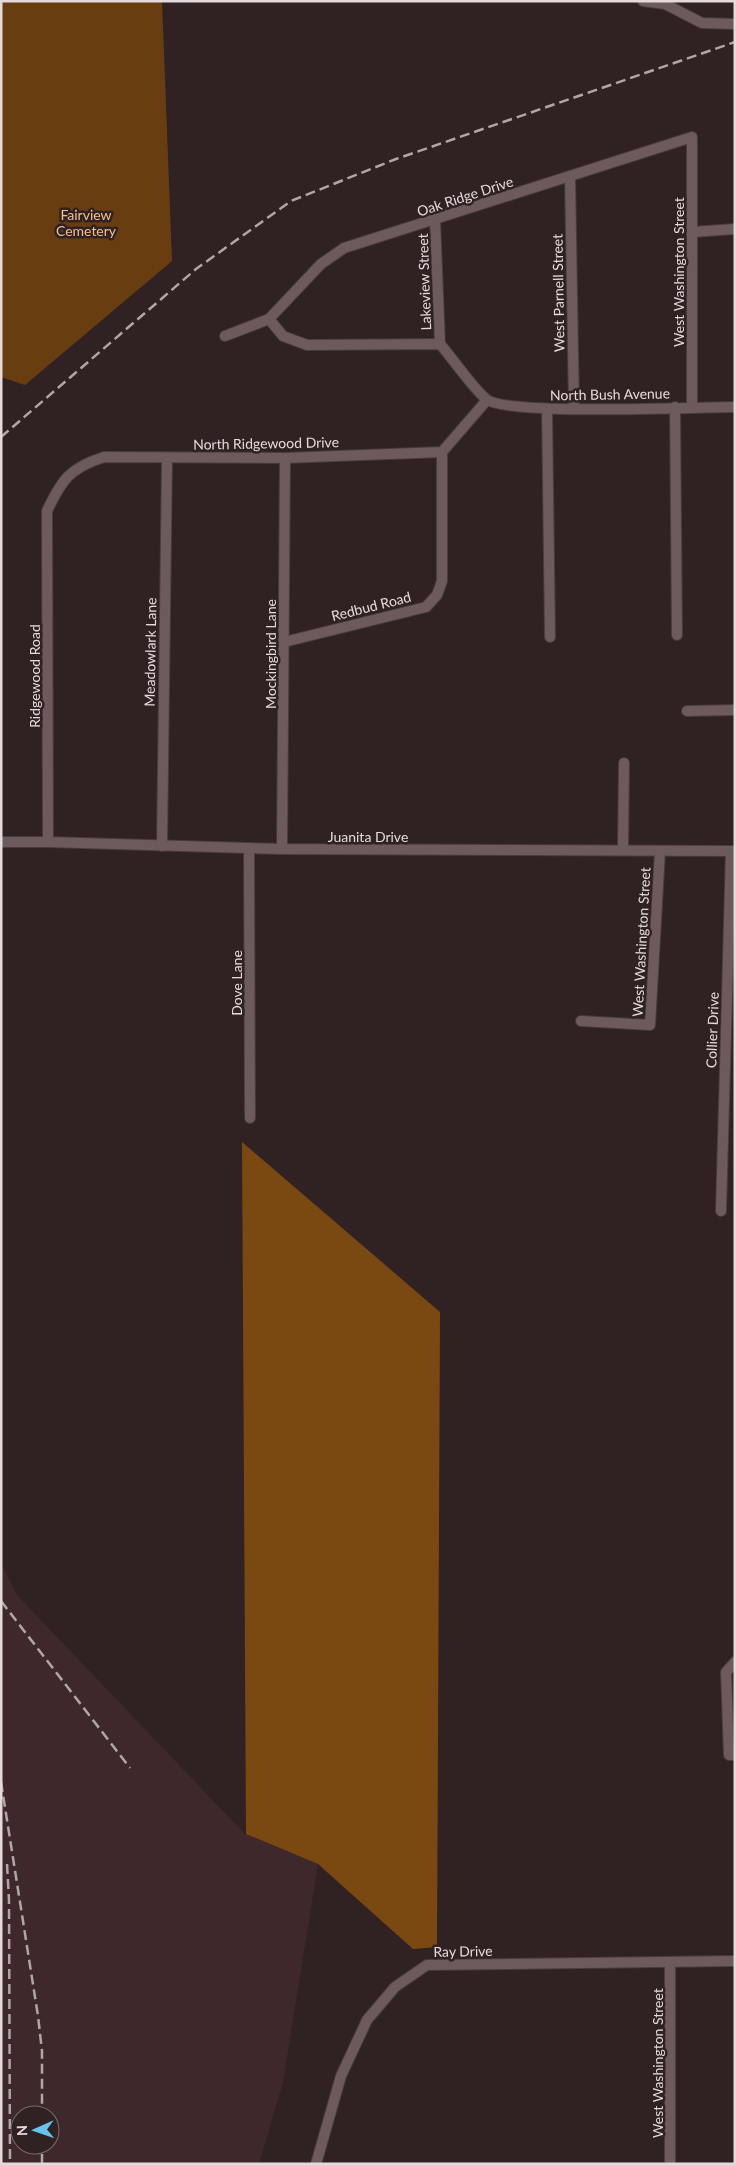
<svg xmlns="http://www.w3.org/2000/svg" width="736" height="2165" font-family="Lato,sans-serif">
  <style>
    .built { fill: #3e282c; fill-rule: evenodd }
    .green { fill: #683e10 }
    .forest { fill: #7a4911 }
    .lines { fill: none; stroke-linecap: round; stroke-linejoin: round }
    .minor-casing { stroke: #493c3e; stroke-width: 12 }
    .minor { stroke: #6d5a5d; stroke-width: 10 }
    .rail { stroke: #b1a6a7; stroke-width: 2.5; stroke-dasharray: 10 5; stroke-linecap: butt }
    .labels { text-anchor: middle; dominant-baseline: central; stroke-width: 5; stroke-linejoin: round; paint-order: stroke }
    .street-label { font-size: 14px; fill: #e4dadb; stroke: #302123 }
    .park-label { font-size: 14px; fill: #f5bf8f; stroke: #302123 }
  </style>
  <rect width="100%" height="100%" fill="#302123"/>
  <path class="built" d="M1,1563L17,1595L245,1834L318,1864L283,2082L259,2164H1ZM20,2115H50V2145H20Z"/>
  <path class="green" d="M162,1L172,261L25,385L1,377V2Z"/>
  <path class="forest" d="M242,1142L440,1312L437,1947L413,1949L318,1864L246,1834Z"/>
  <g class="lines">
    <g class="minor-casing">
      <g id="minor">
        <path d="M643,1L665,4L702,23L735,24"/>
        <path d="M570,176L574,408"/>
        <path d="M435,220L440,344"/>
        <path d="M692,232L735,229"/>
        <path d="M269,319L321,264L344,248L692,137V407"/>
        <path d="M225,336L269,319L283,336L307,345L440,344C453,359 472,387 486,399C506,416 697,407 735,407"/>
        <path d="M675,407L677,635"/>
        <path d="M547,409L550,637"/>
        <path d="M284,642L426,607L437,595L442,581V452"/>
        <path d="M687,711L735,710"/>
        <path d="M1,842H48L282,849L735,851"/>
        <path d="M48,842L47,511C62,479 70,468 104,457L285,458L442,452L487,400"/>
        <path d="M162,846L167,458"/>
        <path d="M249,848L250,1118"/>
        <path d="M282,849L285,458"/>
        <path d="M623,850L624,763"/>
        <path d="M581,1021L650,1025L660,851"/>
        <path d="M721,1211L731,851"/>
        <path d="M735,1662L726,1672L729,1755H735"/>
        <path d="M670,1963V2164"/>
        <path d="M316,2164L341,2076L367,2020L395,1987L427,1965L735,1961"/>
      </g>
    </g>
    <use href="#minor" class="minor"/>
    <g class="rail">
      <path d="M1,437L196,269L291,201L396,159L735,42"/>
      <path d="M1,1601L130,1768"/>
      <path d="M1,1782L38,2016L42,2051V2115"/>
      <path d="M7,1864L9,1900L10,2164"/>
      <path d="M42,2164V2145"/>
    </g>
  </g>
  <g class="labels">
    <g class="street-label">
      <text transform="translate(465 196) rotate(-18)">Oak Ridge Drive</text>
      <text transform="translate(678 272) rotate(-90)">West Washington Street</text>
      <text transform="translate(424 282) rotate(-92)">Lakeview Street</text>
      <text transform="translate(558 293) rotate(-91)">West Parnell Street</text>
      <text transform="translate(610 394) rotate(-1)">North Bush Avenue</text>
      <text transform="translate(266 443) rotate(-1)">North Ridgewood Drive</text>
      <text transform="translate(371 606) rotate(-14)">Redbud Road</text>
      <text transform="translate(150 652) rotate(-89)">Meadowlark Lane</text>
      <text transform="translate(270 654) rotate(-90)">Mockingbird Lane</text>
      <text transform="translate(34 676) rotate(-90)">Ridgewood Road</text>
      <text x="368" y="836">Juanita Drive</text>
      <text transform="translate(641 942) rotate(-87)">West Washington Street</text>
      <text transform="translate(236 983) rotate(-90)">Dove Lane</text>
      <text transform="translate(712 1030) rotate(-88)">Collier Drive</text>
      <text transform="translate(463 1951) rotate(-1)">Ray Drive</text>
      <text transform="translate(657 2063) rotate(-90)">West Washington Street</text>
    </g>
    <g class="park-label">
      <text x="86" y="214">Fairview<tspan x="86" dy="16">Cemetery</tspan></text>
    </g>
  </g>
  <rect width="736" height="2165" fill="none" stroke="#e4dadb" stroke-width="5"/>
  <g transform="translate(35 2130) rotate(268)"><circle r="24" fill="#302123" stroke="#786b6d"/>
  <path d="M0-4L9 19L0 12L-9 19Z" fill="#65c5ee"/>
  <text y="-8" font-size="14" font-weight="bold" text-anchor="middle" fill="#e4dadb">N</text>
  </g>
</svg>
